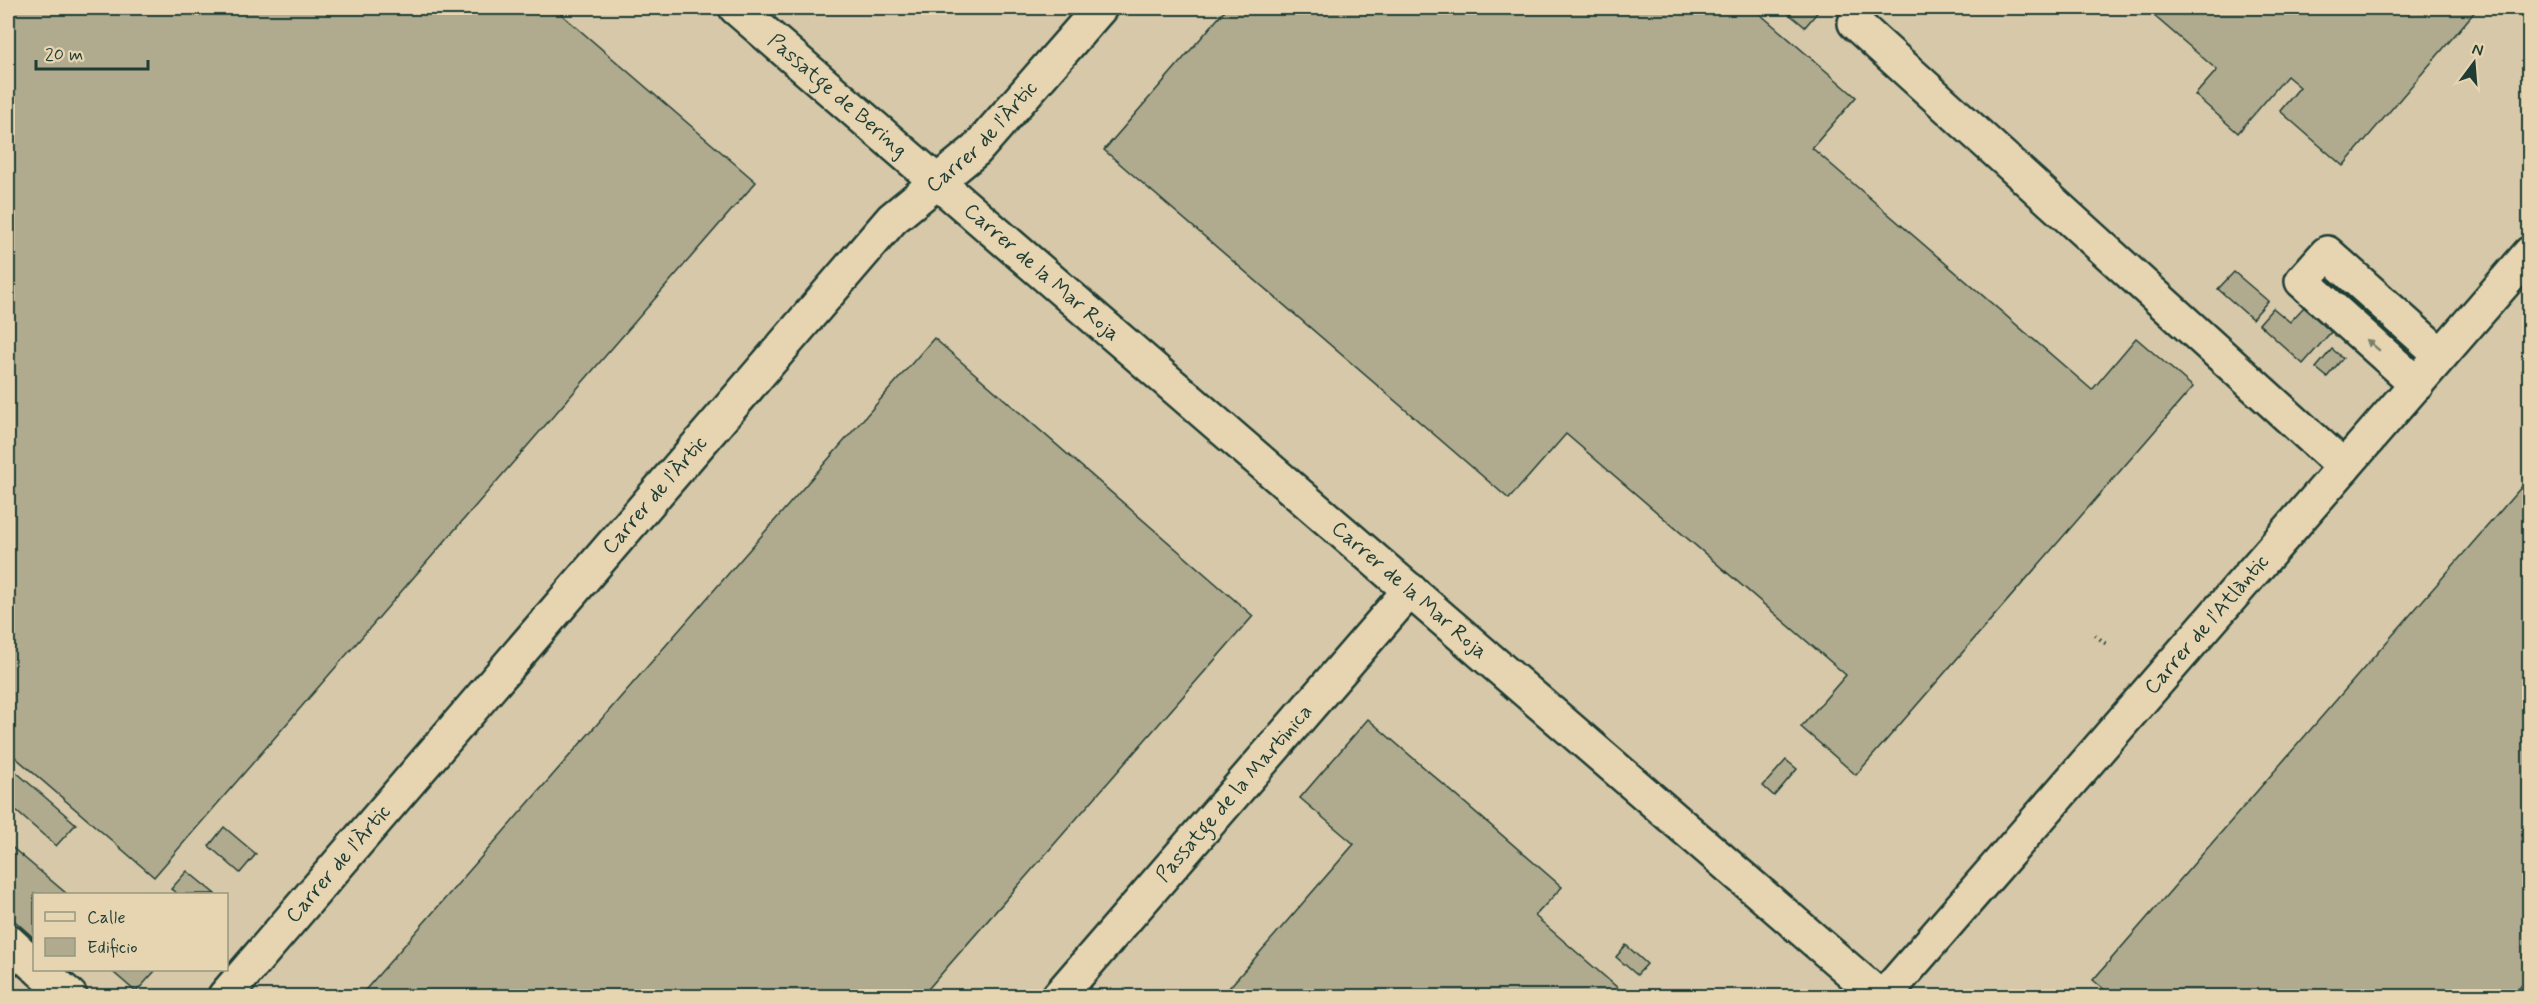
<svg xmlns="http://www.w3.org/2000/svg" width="2537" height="1004" font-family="Mynerve,sans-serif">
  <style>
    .built { fill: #d6c8a8; fill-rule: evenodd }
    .building { fill: #b0ab8f; stroke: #1f3d34; stroke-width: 1.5 }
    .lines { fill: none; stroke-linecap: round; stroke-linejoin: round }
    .minor-casing { stroke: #1f3d34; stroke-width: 38 }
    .path { stroke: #1f3d34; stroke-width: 4; stroke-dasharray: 1.5 4.5; stroke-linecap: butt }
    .minor { stroke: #e7d5b2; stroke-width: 33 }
    .oneway { fill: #79816d }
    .labels { text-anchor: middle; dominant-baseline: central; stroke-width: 4.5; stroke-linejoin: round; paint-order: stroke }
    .street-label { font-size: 21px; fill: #1f3d34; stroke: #e7d5b2 }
  </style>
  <rect width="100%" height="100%" fill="#e7d5b2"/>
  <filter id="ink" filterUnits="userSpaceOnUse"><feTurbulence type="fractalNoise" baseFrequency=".0167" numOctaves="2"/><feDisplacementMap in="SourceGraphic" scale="12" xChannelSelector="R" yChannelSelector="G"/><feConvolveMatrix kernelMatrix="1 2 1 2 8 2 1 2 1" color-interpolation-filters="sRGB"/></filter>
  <g filter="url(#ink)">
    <path class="built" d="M8,8H2529V996H8ZM34,894H226V970H34Z"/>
    <g class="building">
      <path d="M8,8H554L756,182L154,877L8,751Z"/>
      <path d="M1227,8H1753L1856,97L1812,148L2092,390L2136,338L2193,387L1856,775L1801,727L1846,675L1566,434L1509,499L1104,150Z"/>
      <path d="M1782,8H1821L1805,27Z"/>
      <path d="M2145,8H2478L2343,166L2280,111L2300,87L2287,76L2238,133L2195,95L2217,70Z"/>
      <path d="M2234,272L2268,301L2252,319L2218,289Z"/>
      <path d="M2304,307L2331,332L2303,364L2259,324L2273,308L2290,322Z"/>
      <path d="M934,338L1253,616L922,996H360Z"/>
      <path d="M2332,349L2343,358L2327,377L2316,368Z"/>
      <path d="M2530,477V976L2512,996H2112L2093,980Z"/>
      <path d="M1368,719L1562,887L1535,916L1627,996H1222L1354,844L1300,798Z"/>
      <path d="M1786,760L1797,769L1774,796L1763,786Z"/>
      <path d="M8,765L76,824L56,846L8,804Z"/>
      <path d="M224,827L256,854L240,873L209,846Z"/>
      <path d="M8,844L67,894H34V938L8,915Z"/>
      <path d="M187,871L215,894H178L171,889Z"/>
      <path d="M1626,945L1647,964L1637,975L1616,957Z"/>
      <path d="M117,970H153L155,971L136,992L114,973Z"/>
    </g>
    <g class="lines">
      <g class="minor-casing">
        <g id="minor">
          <path id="s1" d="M736,8L1879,996"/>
          <path d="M1855,23L2344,467"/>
          <path d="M2417,384L2302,281L2327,253L2441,355"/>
          <path d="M8,941L34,965"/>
          <path d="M40,970L70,996"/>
          <path id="s2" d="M225,996L892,219L976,150L1100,8"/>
          <path id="s3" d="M1059,996L1410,590"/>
          <path id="s4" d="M1884,996L2530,253"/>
        </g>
      </g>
      <path class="path" d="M2095,635L2109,646"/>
      <use href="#minor" class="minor"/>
    </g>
    <defs><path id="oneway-solid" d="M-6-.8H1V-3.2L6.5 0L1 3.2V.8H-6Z" transform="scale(1.5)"/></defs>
    <use class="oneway" href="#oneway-solid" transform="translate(2373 345) rotate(-140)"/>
  </g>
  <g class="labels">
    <g class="street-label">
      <text stroke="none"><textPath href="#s1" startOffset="134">Passatge de Bering</textPath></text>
      <text stroke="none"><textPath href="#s2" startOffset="1146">Carrer de l'Àrtic</textPath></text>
      <text stroke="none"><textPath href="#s1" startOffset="404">Carrer de la Mar Roja</textPath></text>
      <text stroke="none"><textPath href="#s2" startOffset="660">Carrer de l'Àrtic</textPath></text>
      <text stroke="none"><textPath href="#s1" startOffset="890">Carrer de la Mar Roja</textPath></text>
      <text stroke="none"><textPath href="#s4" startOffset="492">Carrer de l'Atlàntic</textPath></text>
      <text stroke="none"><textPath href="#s3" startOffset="268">Passatge de la Martinica</textPath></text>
      <text stroke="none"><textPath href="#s2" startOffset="174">Carrer de l'Àrtic</textPath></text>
    </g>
  </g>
  <rect width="2537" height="1004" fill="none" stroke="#e7d5b2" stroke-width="30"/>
  <rect x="15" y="15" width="2507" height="974" fill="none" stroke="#1f3d34" stroke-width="2" filter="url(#ink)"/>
  <rect x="33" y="893" width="195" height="78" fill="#e7d5b2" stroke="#979880" stroke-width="1.5"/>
  <rect x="45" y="912" width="30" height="9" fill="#e7d5b2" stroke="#979880" stroke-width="1.5"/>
  <text x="87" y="923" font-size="18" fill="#1f3d34">Calle</text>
  <rect x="45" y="938" width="30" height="18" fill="#b0ab8f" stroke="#979880" stroke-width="1.5"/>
  <text x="87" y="953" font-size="18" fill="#1f3d34">Edificio</text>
  <g transform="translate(2474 63) rotate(16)" stroke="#e7d5b2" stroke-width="4.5" paint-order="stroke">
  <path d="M0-4.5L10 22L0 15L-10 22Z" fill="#1f3d34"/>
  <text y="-9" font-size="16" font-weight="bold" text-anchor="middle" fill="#1f3d34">N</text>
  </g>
  <path d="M36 60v9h112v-9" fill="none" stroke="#1f3d34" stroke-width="3"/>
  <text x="45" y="60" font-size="18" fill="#1f3d34" stroke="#e7d5b2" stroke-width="4.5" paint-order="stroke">20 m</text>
</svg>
